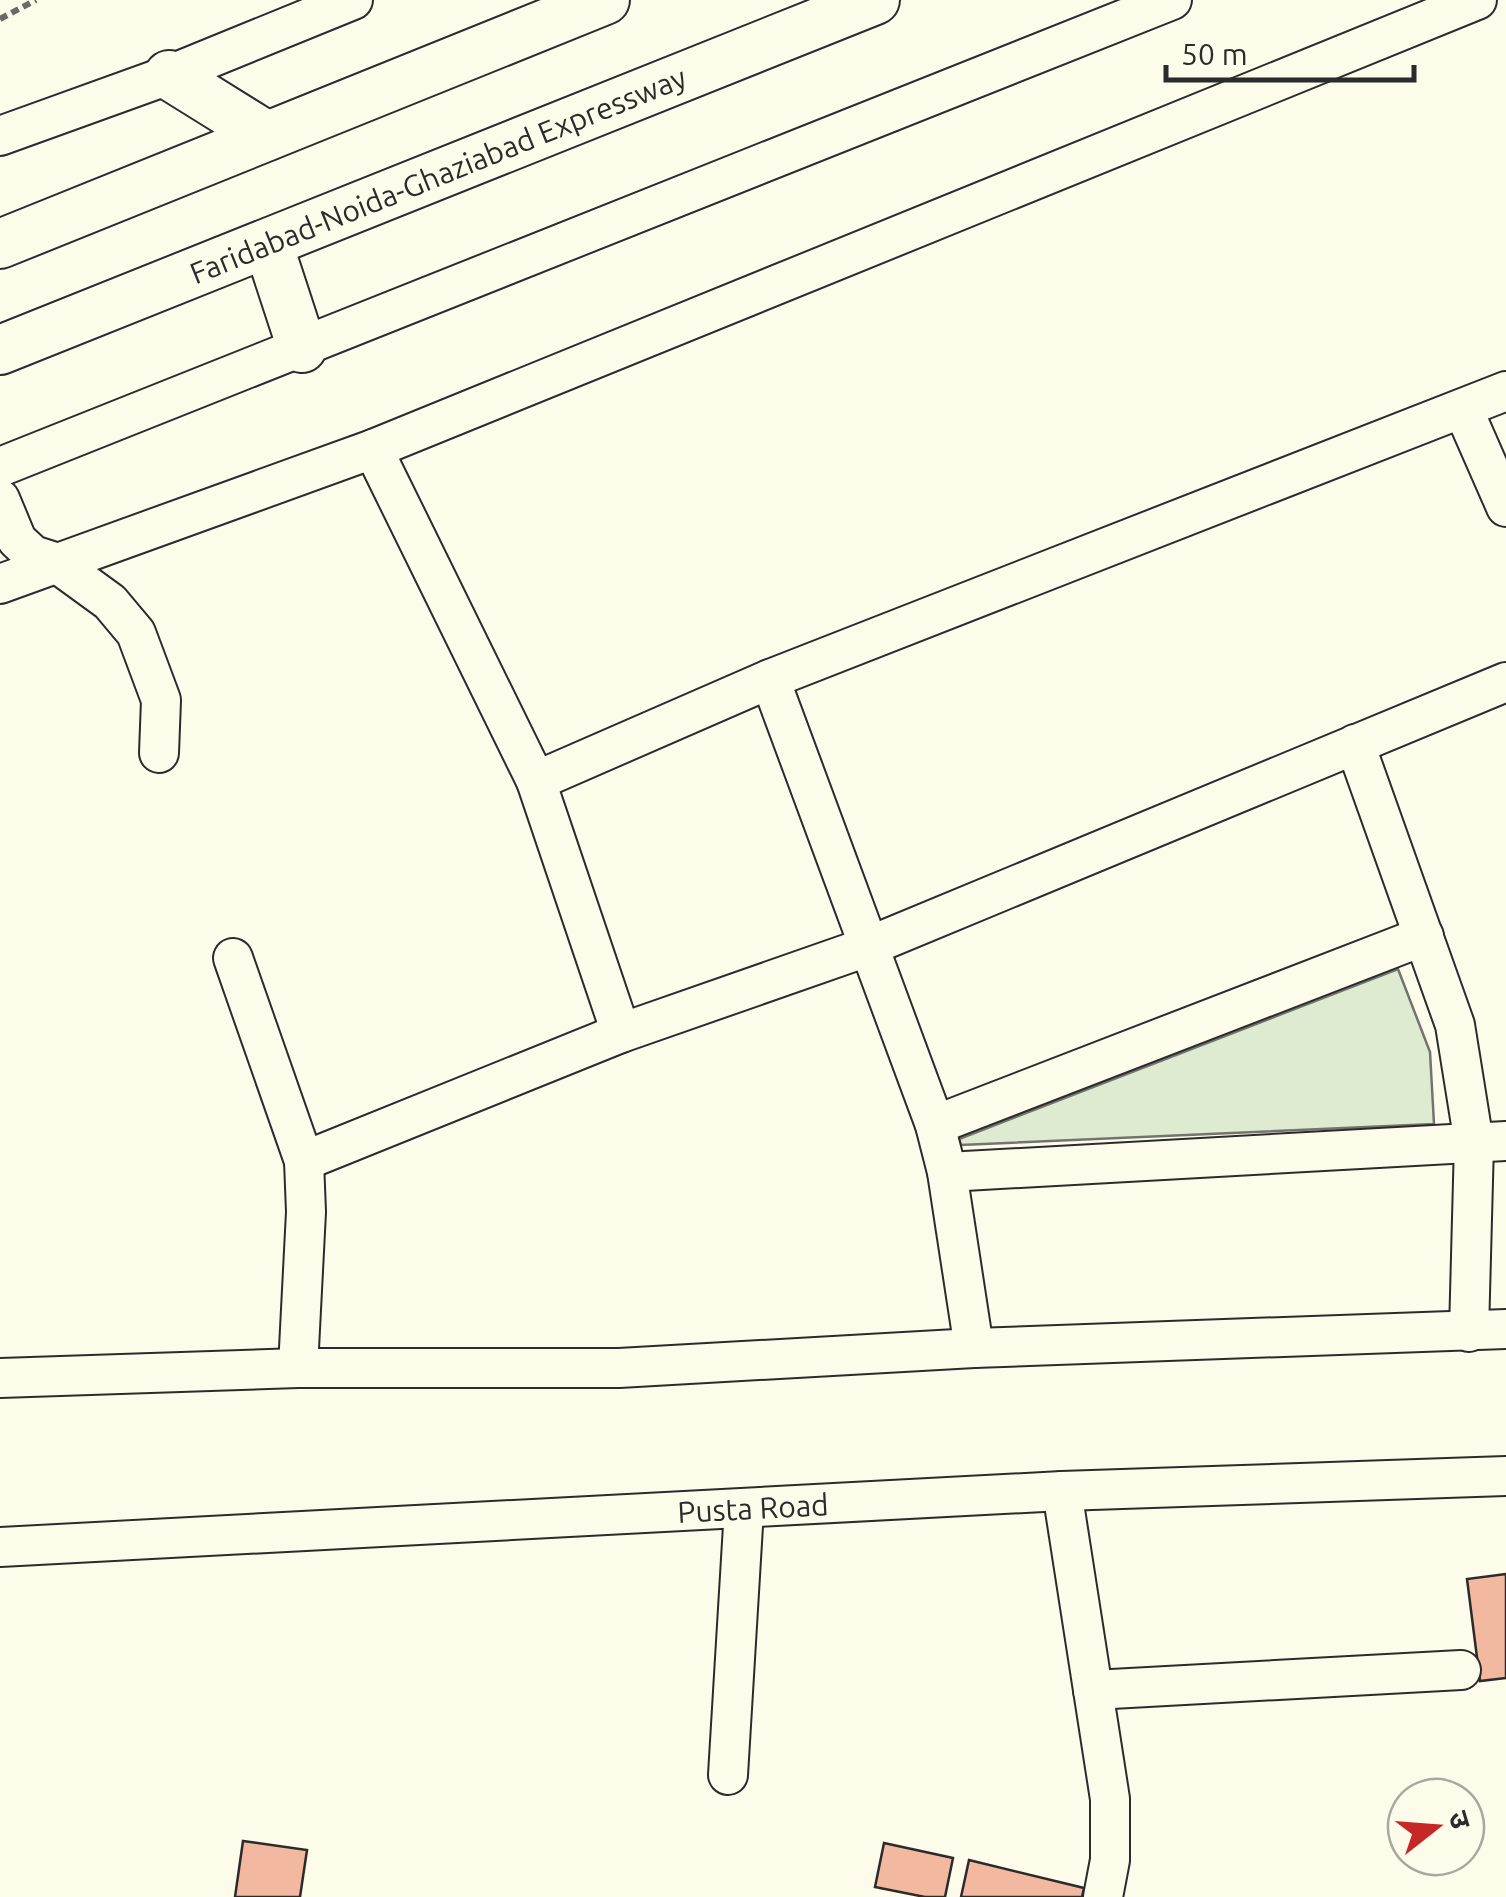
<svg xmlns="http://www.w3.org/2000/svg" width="1506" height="1897" font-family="Ubuntu,'Noto Sans Devanagari',sans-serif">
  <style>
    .green { fill: #deebd1; stroke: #74746e; stroke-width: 2.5 }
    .building { fill: #f2b8a0; stroke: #2b2b2b; stroke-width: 2.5 }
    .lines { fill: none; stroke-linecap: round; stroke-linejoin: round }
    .minor-casing { stroke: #2b2b2b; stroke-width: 42 }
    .major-casing { stroke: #2b2b2b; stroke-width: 52 }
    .path { stroke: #6a6964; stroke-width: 6; stroke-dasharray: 8 5; stroke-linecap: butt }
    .minor { stroke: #fdfbea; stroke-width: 38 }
    .major { stroke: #fdfbea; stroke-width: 48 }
    .labels { text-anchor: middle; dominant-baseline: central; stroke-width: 8; stroke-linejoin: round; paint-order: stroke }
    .street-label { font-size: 30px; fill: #2b2b2b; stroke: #fdfbea }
  </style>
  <rect width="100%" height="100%" fill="#fdfbea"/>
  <path class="green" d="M1398,969L1430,1052L1434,1124L961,1145L959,1139Z"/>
  <g class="building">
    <path d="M1506,1574V1678L1480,1681L1467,1579Z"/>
    <path d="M243,1841L307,1850L300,1897H235Z"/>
    <path d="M884,1843L953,1858L945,1897H925L875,1887Z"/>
    <path d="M969,1860L1084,1888L1082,1897H961Z"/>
  </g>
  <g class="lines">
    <g class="minor-casing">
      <g id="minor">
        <path d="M0,136L169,75L353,0"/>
        <path d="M1463,409L1506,507"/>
        <path d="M373,449L536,781L621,1033"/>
        <path d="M0,467L1172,0"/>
        <path d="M0,499L17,540L33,555L55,562L110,602L136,633L161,700L159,753"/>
        <path d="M0,584L373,449L1477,0"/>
        <path d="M770,679L935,1125L947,1172L974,1348"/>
        <path d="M1355,744L1455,1025L1474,1143L1469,1332"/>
        <path d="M536,781L770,679L1506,391"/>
        <path d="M233,958L304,1161L306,1212L298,1368"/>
        <path d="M935,1125L1424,936"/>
        <path d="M304,1161L621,1033L867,947L1506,682"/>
        <path d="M947,1172L1506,1141"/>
        <path d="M0,1378L298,1368H619L974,1348L1506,1329"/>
        <path d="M1062,1491L1110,1799V1860L1103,1897"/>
        <path d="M0,1547L1062,1491L1506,1476"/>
        <path d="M1093,1690L1461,1670"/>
        <path d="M728,1775L744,1509"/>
      </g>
    </g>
    <g class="major-casing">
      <g id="major">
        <path d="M169,75L267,136"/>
        <path d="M0,244L605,0"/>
        <path d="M268,244L302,348"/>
        <path d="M0,350L875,0"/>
      </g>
    </g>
    <path class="path" d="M0,19L36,0"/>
    <use href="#minor" class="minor"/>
    <use href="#major" class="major"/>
  </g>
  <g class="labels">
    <g class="street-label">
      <text transform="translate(438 175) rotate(-22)">Faridabad-Noida-Ghaziabad Expressway</text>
      <text transform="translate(753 1508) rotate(-3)">Pusta Road</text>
    </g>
  </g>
  <g transform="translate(1436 1827) rotate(73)"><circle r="48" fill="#fdfbea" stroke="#a9a89e" stroke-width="2.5"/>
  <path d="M0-8L18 38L0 25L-18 38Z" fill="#c62828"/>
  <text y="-15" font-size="28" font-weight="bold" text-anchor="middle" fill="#2b2b2b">उ</text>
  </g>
  <path d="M1166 65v15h248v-15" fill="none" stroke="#2b2b2b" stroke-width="5"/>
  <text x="1181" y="65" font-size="30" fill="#2b2b2b" stroke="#fdfbea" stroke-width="8" paint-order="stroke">50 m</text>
</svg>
